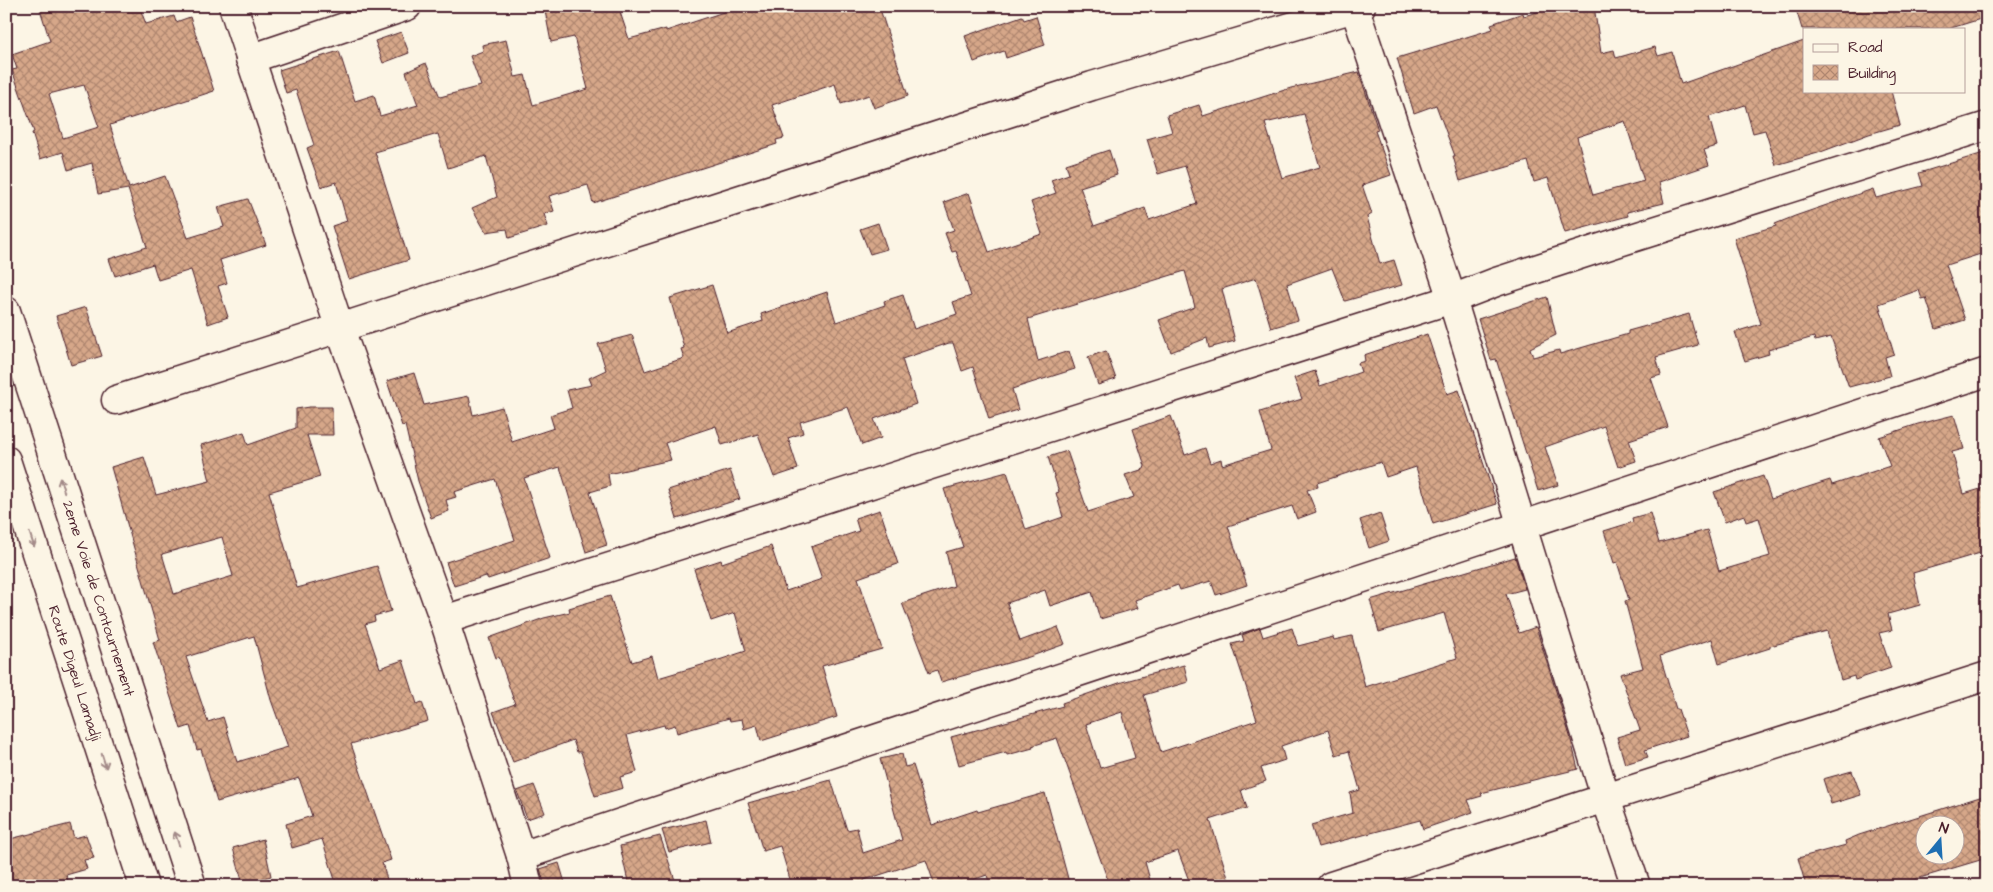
<svg xmlns="http://www.w3.org/2000/svg" width="1993" height="892" font-family="'Architects Daughter',sans-serif">
  <style>
    .building { fill: url(#building-cross-hatch); stroke: #4a1f2b; fill-rule: evenodd }
    .lines { fill: none; stroke-linecap: round; stroke-linejoin: round }
    .street-casing { stroke: #4a1f2b; stroke-width: 31 }
    .secondary-casing { stroke: #4a1f2b; stroke-width: 31 }
    .street { stroke: #fcf5e5; stroke-width: 28 }
    .secondary { stroke: #fcf5e5; stroke-width: 28 }
    .oneway { stroke: #a38a88 }
    .labels { text-anchor: middle; dominant-baseline: central; stroke-width: 4; stroke-linejoin: round; paint-order: stroke }
    .street-label { font-size: 15px; fill: #4a1f2b; stroke: #fcf5e5 }
  </style>
  <defs>
    <pattern id="building-cross-hatch" width="8" height="8" patternUnits="userSpaceOnUse" patternTransform="scale(1.25)"><rect width="8" height="8" fill="#d6a789"/><path d="M0 0l8 8M0 8l8-8" fill="none" stroke="#b08770"/></pattern>
  </defs>
  <rect width="100%" height="100%" fill="#fcf5e5"/>
  <filter id="ink" filterUnits="userSpaceOnUse"><feTurbulence type="fractalNoise" baseFrequency=".02" numOctaves="2"/><feDisplacementMap in="SourceGraphic" scale="10" xChannelSelector="R" yChannelSelector="G"/><feConvolveMatrix kernelMatrix="1 2 1 2 8 2 1 2 1" color-interpolation-filters="sRGB"/></filter>
  <g filter="url(#ink)">
    <g class="building">
      <path d="M39,6H139L146,24L174,16L176,22L190,17L214,91L110,125L129,188L165,176L188,238L224,227L218,207L248,199L266,245L220,260L227,283L218,286L228,317L208,324L191,270L158,280L153,264L115,276L109,259L147,247L128,189L98,194L92,163L68,170L63,152L40,159L32,133L34,132L12,70L17,69L12,54L50,41ZM84,85L99,127L63,138L49,94Z"/>
      <path d="M544,6H618L629,39L666,29V31L742,6H879L908,96L874,108L869,95L841,104L835,84L772,105L784,138L776,140L777,144L593,203L588,185L549,196L554,211L544,214L548,226L509,238L507,229L486,232L472,208L497,197L486,156L448,168L438,134L375,152L409,260L349,279L332,226L347,221L336,182L321,187L307,148L314,145L296,90L286,93L279,70L339,51L355,101L374,95L380,116L418,105L406,72L426,63L440,97L481,86L470,56L483,51L482,45L506,40L515,77L525,75L533,105L588,89L574,37L551,42Z"/>
      <path d="M1557,6H1594L1601,53L1614,50L1616,58L1655,47L1658,56L1672,52L1681,84L1804,41V91H1891L1900,125L1869,134L1818,153L1776,165L1765,130L1753,133L1745,105L1709,117L1717,146L1704,150L1709,165L1659,182L1664,203L1627,212L1628,216L1565,233L1548,178L1534,182L1528,161L1460,181L1453,156H1455L1436,105L1414,113L1397,58L1493,29L1491,24L1523,13L1524,16ZM1625,121L1644,181L1593,195L1577,137Z"/>
      <path d="M1795,6H1987V17L1948,29H1802Z"/>
      <path d="M1022,16L1024,20L1036,16L1045,45L1006,58L1004,51L974,62L965,36Z"/>
      <path d="M401,32L409,53L383,63L375,41Z"/>
      <path d="M1359,72L1378,130L1375,131L1391,175L1362,185L1372,214L1367,217L1380,264L1394,260L1402,285L1345,301L1332,268L1287,284L1298,320L1271,328L1256,278L1222,289L1235,341L1209,348L1207,338L1171,352L1159,320L1195,307L1185,271L1028,319L1038,361L1069,351L1075,369L1012,389L1018,410L989,419L973,367L962,371L953,343H949L902,359L916,404L874,419L881,438L862,445L848,407L800,422L803,433L788,438L798,469L774,477L758,434L722,445L716,426L665,443L671,460L608,474L610,486L590,492L607,545L586,552L560,467L524,478L550,558L488,579L486,576L454,586L446,562L515,540L495,479L454,492L456,497L446,500L449,511L431,518L418,481L405,425L402,426L387,381L414,373L424,405L469,396L473,415L502,407L512,442L554,428L550,415L572,408L567,390L592,385L589,378L606,370L598,344L632,335L645,371L684,358L681,349L684,348L670,298L712,285L727,333L763,321L761,314L827,292L836,322L885,305L884,301L903,295L914,329L957,314L953,302L971,296L956,251L952,252L945,233L954,230L944,202L969,193L989,252L1042,234L1031,202L1056,193L1051,180L1069,174L1066,164L1109,150L1117,175L1080,187L1094,226L1145,208L1149,220L1197,204L1185,166L1158,174L1147,139L1172,132L1167,115L1199,105L1203,116L1291,88ZM1304,114L1320,167L1282,178L1265,123Z"/>
      <path d="M1987,152V252L1946,265L1965,320L1936,329L1926,298L1922,299L1919,290L1879,304L1894,354L1885,357L1890,376L1849,387L1831,337L1815,341L1814,337L1768,350L1769,354L1745,361L1735,332L1761,324L1734,238L1776,226L1775,224L1795,216L1873,189L1876,198L1923,186L1919,173Z"/>
      <path d="M878,223L887,249L870,254L860,229Z"/>
      <path d="M1547,297L1556,335L1530,348L1533,357L1559,350L1560,354L1628,334V331L1689,314L1698,345L1656,357L1661,375L1651,378L1668,427L1629,440L1636,461L1618,467L1604,426L1545,447L1558,485L1538,491L1496,359L1491,360L1478,319Z"/>
      <path d="M86,307L102,356L71,365L56,316Z"/>
      <path d="M1427,334L1447,394L1459,390L1497,504L1433,524L1416,467L1386,477L1381,462L1317,483L1318,487L1307,490L1316,512L1297,519L1292,506L1228,526L1247,585L1216,595L1211,581L1180,590L1178,585L1135,600L1138,608L1100,619L1092,592L1050,606L1045,590L1007,603L1020,641L1058,627L1065,644L1029,657L941,682L937,670L929,673L902,603L954,586L946,552L963,547L944,489L1007,472L1026,530L1063,517L1056,493L1059,492L1048,457L1067,451L1088,512L1134,497L1125,475L1144,469L1145,466L1133,429L1171,416L1185,455L1205,448L1210,463L1221,459L1222,465L1271,450L1260,412L1302,399L1294,378L1315,371L1320,386L1361,372L1358,363L1365,361L1364,355Z"/>
      <path d="M1106,351L1116,379L1098,385L1088,357Z"/>
      <path d="M309,407H332L333,435H307L320,477L269,492L297,588L377,566L391,611L374,616L375,621L365,624L380,668L403,660L417,704L422,702L428,721L351,744L391,860L382,863L389,886H337L322,839L292,848L286,824L312,816L299,778L217,802L201,749L197,750L190,726L181,729L153,642L160,640L111,467L144,457L156,495L210,481L201,445L244,432L248,445L296,428V409ZM222,537L233,576L174,594L162,554ZM254,636L271,700L288,747L237,762L223,717L208,722L186,657Z"/>
      <path d="M1954,415L1964,449L1952,452L1964,494L1987,487V551L1913,573L1920,605L1888,614L1892,630L1879,633L1891,668L1855,680L1854,676L1841,680L1827,631L1770,646V648L1719,664L1712,639L1660,656L1676,709H1678L1687,736L1645,750L1648,757L1625,764L1617,737L1640,730L1620,674L1643,668L1625,601L1629,600L1617,562L1614,563L1604,531L1633,522L1632,518L1650,513L1659,543L1707,530L1719,571L1770,556L1759,518L1746,522L1744,515L1725,522L1714,492L1763,476L1771,499L1830,480L1832,485L1890,466L1879,437L1918,424Z"/>
      <path d="M730,470L740,499L677,519L668,490Z"/>
      <path d="M880,510L898,564L858,578L882,649L822,666L837,717L761,741L757,725L744,729L742,719L730,721L729,718L677,733L675,725L665,728L664,725L627,735L637,772L620,777L623,788L595,796L581,752H577L573,740L513,762L493,712L515,704L499,657L496,658L489,638L544,618L570,612L569,608L610,596L632,662L652,656L658,678L722,659L746,651L735,613L711,621L694,569L721,560L722,563L771,546L786,591L822,579L811,547L859,531L855,518Z"/>
      <path d="M1380,513L1389,541L1369,548L1360,520Z"/>
      <path d="M1515,557L1525,589L1506,594L1519,633L1536,627L1570,736L1578,769L1481,793L1482,796L1468,800L1473,812L1423,829L1420,820L1318,847L1311,825L1353,813L1350,793L1360,790L1349,751L1336,755L1328,730L1281,746L1285,760L1261,768L1266,781L1241,790L1247,808L1210,820L1229,881L1215,886H1191L1178,851L1145,862L1150,880L1131,886H1110L1057,738L1032,746L1033,748L1007,755L1006,752L959,765L951,737L1063,706L1062,703L1122,682L1184,665L1188,682L1144,695L1161,752L1257,720L1232,644L1244,641L1242,635L1260,628L1263,637L1292,628L1298,646L1333,637L1334,640L1352,636L1365,687L1457,658L1444,613L1379,632L1370,600ZM1122,712L1135,758L1100,768L1086,724Z"/>
      <path d="M902,754L905,767L913,765L932,825L977,810L978,812L1045,793L1070,886H990L987,875L955,886H935L926,860L864,880L865,886H792L780,846L763,851L748,803L831,780L847,830L857,828L863,853L902,840L880,759Z"/>
      <path d="M1852,771L1861,795L1831,804L1823,779Z"/>
      <path d="M534,785L545,813L527,819L517,791Z"/>
      <path d="M1983,796L1987,809V858L1893,886H1806L1798,858L1846,845L1845,841L1859,835ZM1926,824H1956V854H1926Z"/>
      <path d="M706,820L711,842L669,852L662,830Z"/>
      <path d="M70,824L74,838L86,835L94,858L84,860L87,869L66,875L70,886H6V840Z"/>
      <path d="M660,836L677,886H629L620,846Z"/>
      <path d="M263,839L271,876L243,884L233,848Z"/>
      <path d="M559,863L566,886H545L540,869Z"/>
    </g>
    <g class="lines">
      <g class="street-casing">
        <g id="street">
          <path d="M233,6L340,329L444,620L521,856L528,886"/>
          <path d="M1354,6L1452,299L1606,799L1636,886"/>
          <path d="M250,59L407,6"/>
          <path d="M116,400L1092,86L1361,6"/>
          <path d="M444,620L1452,299L1496,282L1616,243L1987,126"/>
          <path d="M521,856L1987,372"/>
          <path d="M1331,886L1987,676"/>
        </g>
      </g>
      <g class="secondary-casing">
        <g id="secondary">
          <path id="s1" d="M6,311L192,886"/>
          <path id="s2" d="M6,460L144,886"/>
        </g>
      </g>
      <use href="#street" class="street"/>
      <use href="#secondary" class="secondary"/>
    </g>
    <defs><path id="oneway-shaft" d="M-6 0H5M1.5-3L5.5 0L1.5 3" fill="none" stroke-width="1.6" stroke-linecap="round" stroke-linejoin="round" transform="scale(1.25)"/></defs>
    <g class="oneway">
      <use href="#oneway-shaft" transform="translate(62 485) rotate(-108)"/>
      <use href="#oneway-shaft" transform="translate(32 540) rotate(72)"/>
      <use href="#oneway-shaft" transform="translate(104 761) rotate(72)"/>
      <use href="#oneway-shaft" transform="translate(177 839) rotate(-108)"/>
    </g>
  </g>
  <g class="labels">
    <g class="street-label">
      <text stroke="none"><textPath href="#s1" startOffset="302">2eme Voie de Contournement</textPath></text>
      <text stroke="none"><textPath href="#s2" startOffset="224">Route Digeul Lamadji</textPath></text>
    </g>
  </g>
  <rect width="1993" height="892" fill="none" stroke="#fcf5e5" stroke-width="25"/>
  <rect x="12" y="12" width="1968" height="867" fill="none" stroke="#4a1f2b" stroke-width="2" filter="url(#ink)"/>
  <rect x="1803" y="28" width="162" height="65" fill="#fcf5e5" stroke="#b59f9b"/>
  <rect x="1813" y="44" width="25" height="8" fill="#fcf5e5" stroke="#b59f9b"/>
  <text x="1848" y="52" font-size="15" fill="#4a1f2b">Road</text>
  <rect x="1813" y="65" width="25" height="15" fill="url(#building-cross-hatch)" stroke="#b59f9b"/>
  <text x="1848" y="78" font-size="15" fill="#4a1f2b">Building</text>
  <g transform="translate(1940 840) rotate(18)"><circle r="24" fill="#fcf5e5" stroke="#b59f9b"/>
  <path d="M0-4L9 19L0 12L-9 19Z" fill="#1f6fb2"/>
  <text y="-8" font-size="14" font-weight="bold" text-anchor="middle" fill="#4a1f2b">N</text>
  </g>
</svg>
